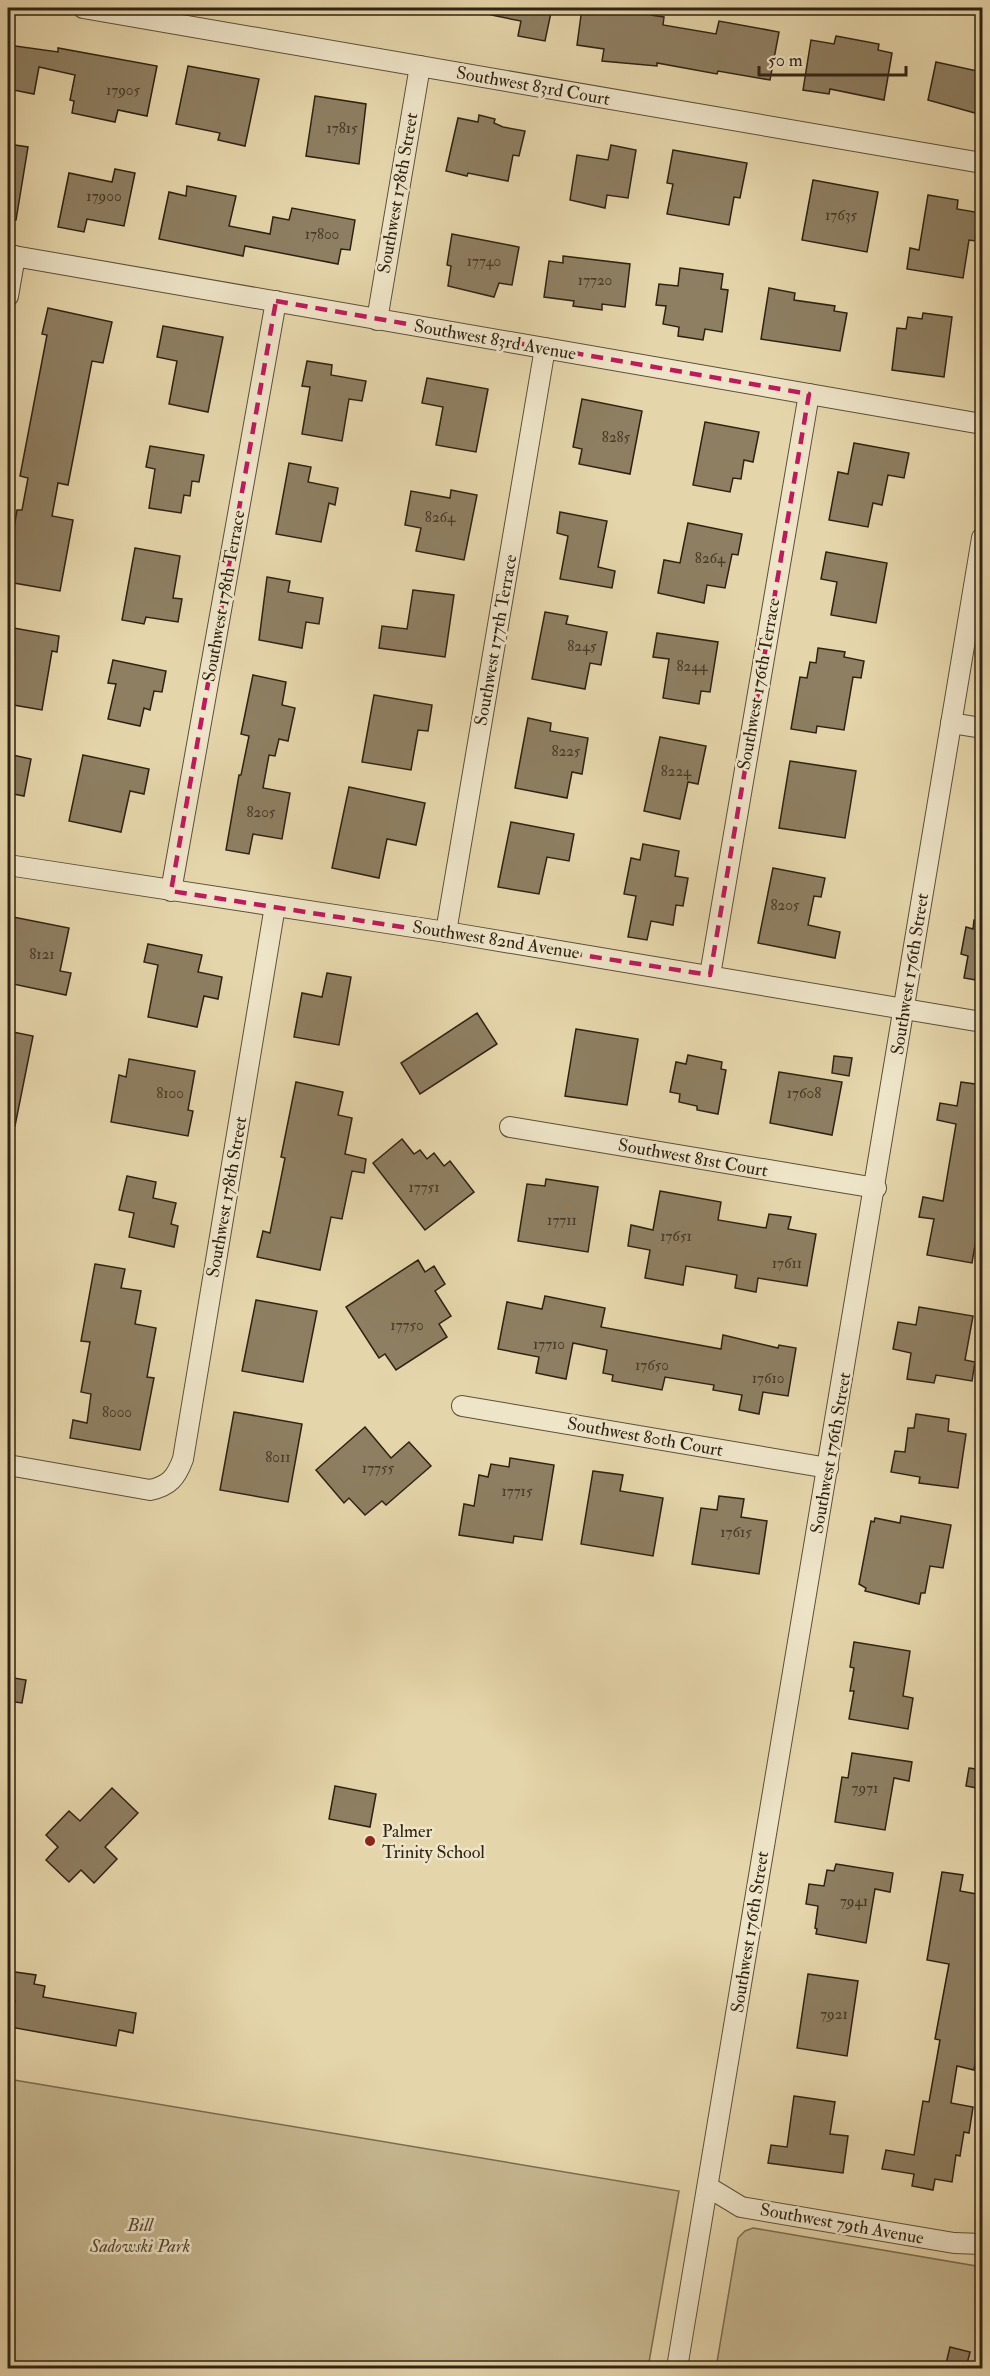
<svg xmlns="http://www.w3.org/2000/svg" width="990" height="2376" font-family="'IM FELL Double Pica',serif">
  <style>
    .green { fill: #c6b790; stroke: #7a6c52; stroke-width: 1.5 }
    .building { fill: #8e7f62; stroke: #2f2213; stroke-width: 1.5 }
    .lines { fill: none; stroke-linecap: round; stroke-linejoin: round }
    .minor-casing { stroke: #5c4f39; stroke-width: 22 }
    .minor { stroke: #eee4c8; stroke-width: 20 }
    .marked { fill: none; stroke: #c2185b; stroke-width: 4.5; stroke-dasharray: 12 8; stroke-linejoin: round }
    .poi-dot { fill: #8f2418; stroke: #eee4c8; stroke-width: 2 }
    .labels { text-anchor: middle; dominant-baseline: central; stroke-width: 5; stroke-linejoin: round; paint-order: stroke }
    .number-label { font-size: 15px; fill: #473927 }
    .street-label { font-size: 18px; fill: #2f2213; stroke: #eee4c8 }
    .poi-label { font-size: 18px; fill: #2f2213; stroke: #eee4c8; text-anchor: start }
    .park-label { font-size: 18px; font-style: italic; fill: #554732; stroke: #eee4c8 }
  </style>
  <rect width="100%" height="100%" fill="#e5d5aa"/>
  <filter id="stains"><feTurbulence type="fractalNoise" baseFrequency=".00333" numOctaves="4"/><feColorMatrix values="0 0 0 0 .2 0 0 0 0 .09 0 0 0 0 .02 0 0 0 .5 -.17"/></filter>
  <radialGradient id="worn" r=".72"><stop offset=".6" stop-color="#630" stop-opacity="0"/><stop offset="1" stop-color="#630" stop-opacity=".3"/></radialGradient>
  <g class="green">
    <path d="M8,2079L679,2191L648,2368H8Z"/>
    <path d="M753,2228L982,2267V2368H716L738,2238L745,2231Z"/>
  </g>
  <g class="building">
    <path d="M492,8H552L545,41L518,36L521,21L491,15Z"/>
    <path d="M582,8H652L651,15L664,17L663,25L716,34L719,21L779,32L770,80L718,71L717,74L657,63V66L602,61L604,49L577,45Z"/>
    <path d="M836,36L879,44L878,50L892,53L884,100L830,89L829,94L803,90L811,40L834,44Z"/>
    <path d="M8,45L58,52V48L157,66L147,116L118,110L115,122L72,113L74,101L70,100L75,75L39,67L34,94L8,89Z"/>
    <path d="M936,62L982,72V115L928,100Z"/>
    <path d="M188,66L259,79L245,146L218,140L220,133L176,124Z"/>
    <path d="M315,96L366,104L359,164L306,156Z"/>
    <path d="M479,115L495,119L494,123L503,127L525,131L519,156L513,155L508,181L468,173L467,176L446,171L458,118L478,122Z"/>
    <path d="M8,144L28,147L16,220L8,219Z"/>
    <path d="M611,145L636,150L628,198L607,195L605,208L570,200L577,155L608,160Z"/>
    <path d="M673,150L747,163L740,198L734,197L729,225L667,214L673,184L667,183Z"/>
    <path d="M115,169L135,173L124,226L87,219L84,232L58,227L69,173L112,182Z"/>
    <path d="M813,180L878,192L867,252L802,240Z"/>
    <path d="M187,186L236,196L229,226L270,234L273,217L289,220L292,208L355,220L350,250L341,249L338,264L245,246L243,256L159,239L169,192L186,196Z"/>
    <path d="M928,195L958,200L957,209L981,213L976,241L969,240L963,278L907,269L910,248L919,250Z"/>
    <path d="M452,234L519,247L512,285L499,283L494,297L448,286L451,266L447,265Z"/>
    <path d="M563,256L630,264L625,307L602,304V310L573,306L574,301L544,297L549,261L563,263Z"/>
    <path d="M680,268L723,274L721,289L728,290L722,332L705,329L703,340L678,336L679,327L663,324L666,306L656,305L659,284L678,286Z"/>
    <path d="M769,288L795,293L794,300L835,306L834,311L847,313L840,351L761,339Z"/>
    <path d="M48,308L112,322L103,363L92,361L68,485L58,483L52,516L73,520L60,591L8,582V552H10L17,510H22L28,478L20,476L47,335L42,334Z"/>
    <path d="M923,313L952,317L944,377L892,370L897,328L906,329L908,317L922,319Z"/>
    <path d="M163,326L223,337L208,412L169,404L177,361L157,357Z"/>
    <path d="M307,361L332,365L331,375L366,381L362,401L349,399L342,441L302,434L310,387L302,386Z"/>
    <path d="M427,378L488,389L476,452L436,445L443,407L422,403Z"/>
    <path d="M582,399L642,411L630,474L579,464L582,449L573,447Z"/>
    <path d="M705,422L759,432L753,462L744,460L741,479L733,478L730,492L693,485Z"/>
    <path d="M854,443L909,453L904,478L888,475L882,505L873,503L868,527L829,520L838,472L848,474Z"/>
    <path d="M150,446L204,455L199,482L192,481L190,496L184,495L181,513L149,508L155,469L146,467Z"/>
    <path d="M289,463L311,467L308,482L338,488L335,505L329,503L321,542L276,534Z"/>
    <path d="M451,490L477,495L464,560L416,551L421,528L405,525L411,491L450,498Z"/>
    <path d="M560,512L607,521L598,567L615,571L612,588L560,579L568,536L557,533Z"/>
    <path d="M688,523L742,534L738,555L732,554L725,588L707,585L704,603L658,593L664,560L680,563Z"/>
    <path d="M135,548L180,556L173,598L182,599L178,622L146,617L144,624L122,620Z"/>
    <path d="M826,552L887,563L876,623L831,615L837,582L821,579Z"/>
    <path d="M267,577L290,581L288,592L323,598L319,624L306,622L302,648L259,640Z"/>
    <path d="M413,590L454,595L445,657L379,648L382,626L407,629Z"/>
    <path d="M545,612L568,616L566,624L607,632L601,665L590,663L585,689L532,679Z"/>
    <path d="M8,627L59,636L57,652L52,651L42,710L8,704Z"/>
    <path d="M657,633L718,642L710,692L701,691L699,704L663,698L669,659L653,657Z"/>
    <path d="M818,648L845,652L844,657L864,661L861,678L853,677L844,730L817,726L816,733L791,729L800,677L807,678L810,662L816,663Z"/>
    <path d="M113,660L166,671L162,692L154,691L150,710L144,708L140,726L108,719L116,684L108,683Z"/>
    <path d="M253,675L286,682L282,705L295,708L288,741L279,739L275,756L269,755L263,788L290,793L282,839L253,834L249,854L226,850L239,775H241L249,736L241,734Z"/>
    <path d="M374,695L432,705L428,731L418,730L411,770L362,762Z"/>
    <path d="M528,718L551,723L550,731L588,738L582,774L572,772L567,798L515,788Z"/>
    <path d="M660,737L706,746L698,784L688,782L680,819L644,811Z"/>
    <path d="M8,754L31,759L24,796L8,793Z"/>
    <path d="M83,755L149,769L144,794L130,791L121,832L69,821Z"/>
    <path d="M790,761L856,771L845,838L779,828Z"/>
    <path d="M349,787L425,803L416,845L387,839L379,878L332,868Z"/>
    <path d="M511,822L574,834L569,861L547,857L539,894L498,887Z"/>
    <path d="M643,844L679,851L675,876L688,878L683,906L676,905L673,925L651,921L647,940L628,937L636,896L624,894L631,858L640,860Z"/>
    <path d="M773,868L825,878L821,897L814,896L808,925L840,932L835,958L758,943Z"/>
    <path d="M8,916L69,928L60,971L71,973L66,995L8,983Z"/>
    <path d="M974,920L982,921V981L964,978L968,956L961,954L966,927L973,929Z"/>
    <path d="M148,944L202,955L198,972L222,977L218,999L204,996L197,1027L148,1017L158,965L144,962Z"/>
    <path d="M327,973L351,977L339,1045L294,1037L302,993L322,997Z"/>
    <path d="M477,1013L497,1044L420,1094L401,1063Z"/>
    <path d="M576,1029L638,1039L627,1105L565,1096Z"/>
    <path d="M8,1031L33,1036L15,1126L8,1125Z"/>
    <path d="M688,1055L722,1062L721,1069L726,1070L718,1114L697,1110V1106L679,1102L680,1094L670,1092L676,1062L686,1064Z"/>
    <path d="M834,1056L852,1058L849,1076L832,1073Z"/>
    <path d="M129,1059L195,1071L188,1110L193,1111L188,1136L111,1122L119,1075L126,1077Z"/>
    <path d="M779,1072L842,1082L832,1135L770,1123Z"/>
    <path d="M296,1082L343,1092L338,1115L352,1118L345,1154L366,1159L364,1173L352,1171L342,1219L331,1217L320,1270L257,1257L263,1231L270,1233L285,1158L281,1157Z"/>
    <path d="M961,1082L982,1085V1222H979L972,1263L927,1255L934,1219L919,1217L923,1197L943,1201L956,1124L937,1120L940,1103L957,1106Z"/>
    <path d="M402,1139L414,1154L420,1150L427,1159L434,1153L444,1166L450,1161L474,1192L425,1230L373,1163Z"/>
    <path d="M127,1176L156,1182L153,1198L176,1203L171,1224L178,1226L174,1247L129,1237L134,1213L119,1210Z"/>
    <path d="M546,1179L598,1187L588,1252L518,1241L527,1184L545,1186Z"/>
    <path d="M660,1191L721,1202L718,1220L766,1228L769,1214L791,1217L788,1229L816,1234L807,1286L758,1278L756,1292L735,1288L737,1275L686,1266L683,1285L645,1278L650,1250L628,1246L631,1225L653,1230Z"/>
    <path d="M418,1260L425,1272L434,1266L445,1284L435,1291L451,1316L439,1324L447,1337L396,1370L385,1354L379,1358L346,1307Z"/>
    <path d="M95,1264L125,1269L121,1288L141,1291L135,1324L156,1328L147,1377L154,1378L140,1450L70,1438L73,1420L87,1423L91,1394L81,1392L90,1342L81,1341Z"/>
    <path d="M545,1296L605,1308L601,1327L721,1349L723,1335L778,1348L779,1345L796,1348L788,1396L763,1392L759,1414L739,1410L742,1395L713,1390L714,1385L665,1377L662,1390L612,1381L613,1375L603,1373L607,1350L573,1343L566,1379L536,1373L539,1357L498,1349L507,1302L542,1309Z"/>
    <path d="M256,1300L317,1311L303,1382L242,1371Z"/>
    <path d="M919,1307L973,1316L965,1360L975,1362L972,1381L936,1375L934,1383L907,1379L911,1353L893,1349L898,1322L916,1325Z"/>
    <path d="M234,1412L302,1424L288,1502L220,1490Z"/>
    <path d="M916,1414L949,1419L948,1431L966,1434L958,1488L919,1483L920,1477L891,1472L895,1451L905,1452L908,1428H914Z"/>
    <path d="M365,1427L391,1458L409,1442L431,1466L386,1505L382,1501L365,1515L349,1498L344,1503L316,1470Z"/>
    <path d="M510,1458L554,1465L542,1540L514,1536L513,1543L459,1535L464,1504L474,1506L479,1475L488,1477L491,1464L509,1467Z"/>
    <path d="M593,1471L623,1475L620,1491L663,1498L653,1556L581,1544Z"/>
    <path d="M719,1496L744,1499L741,1517L767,1521L759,1574L692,1564L701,1508L717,1510Z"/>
    <path d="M901,1516L951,1525L943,1568L930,1566L925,1593H921L919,1604L865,1591L866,1588L859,1584L871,1521L874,1522L875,1518L900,1523Z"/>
    <path d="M854,1642L910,1651L903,1696L913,1698L908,1729L849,1719L854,1691H850L854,1668L850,1667Z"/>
    <path d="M8,1677L26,1680L22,1703L8,1701Z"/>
    <path d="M852,1753L912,1762L909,1781L894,1778L885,1830L835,1822L842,1777L848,1778Z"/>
    <path d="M969,1768L982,1770V1789L966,1786Z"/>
    <path d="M335,1786L376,1794L370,1827L329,1819Z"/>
    <path d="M112,1788L138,1813L105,1847L117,1859L94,1883L81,1870L69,1882L46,1860L58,1847L46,1835L69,1811L80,1821Z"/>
    <path d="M836,1864L893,1873L890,1892L875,1889L866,1943L816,1934L817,1929L815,1928L818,1906L806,1904L809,1884L824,1886L827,1870L834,1871Z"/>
    <path d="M942,1872L963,1875L960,1891L982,1895V1965L978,1993L982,1994V2044H978L974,2070L957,2066L951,2103L973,2107L969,2133L964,2132L960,2156L956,2155L952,2182L935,2179L933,2190L912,2186L914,2174L882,2169L886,2150L914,2155L923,2101L929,2102L940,2040L935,2039L949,1964L927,1960Z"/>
    <path d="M8,1971L36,1975L34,1984L45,1986L43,1997L136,2013L133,2033L119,2030L116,2046L10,2027L15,2001L8,2000Z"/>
    <path d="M808,1974L858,1981L847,2056L797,2048Z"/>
    <path d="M794,2096L835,2102L830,2134L848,2136L843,2173L768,2163L771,2145L787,2147Z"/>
    <path d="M950,2347L970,2352L966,2368H945Z"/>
  </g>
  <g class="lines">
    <g class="minor-casing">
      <g id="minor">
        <path d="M83,8L982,163"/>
        <path d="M8,255L982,424"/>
        <path d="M8,296L15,256"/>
        <path d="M377,320L420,66"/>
        <path d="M951,723L982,728"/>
        <path d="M8,865L446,932L982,1022"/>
        <path d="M171,891L276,301"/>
        <path d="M446,932L545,348"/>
        <path d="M710,975L809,394"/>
        <path d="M510,1127L876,1188"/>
        <path d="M462,1406L828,1468"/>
        <path d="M8,1465L150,1490C169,1486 176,1478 183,1459L275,906"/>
        <path d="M708,2187L741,2207L954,2243L982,2244"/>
        <path d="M677,2368L982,538"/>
      </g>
    </g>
    <use href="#minor" class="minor"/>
  </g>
  <path class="marked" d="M276,301L809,394L710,975L171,891Z"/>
  <circle class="poi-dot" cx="370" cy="1841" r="6"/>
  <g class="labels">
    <g class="number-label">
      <text x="123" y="90">17905</text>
      <text x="342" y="128">17815</text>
      <text x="104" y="196">17900</text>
      <text x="841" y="215">17635</text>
      <text x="322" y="234">17800</text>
      <text x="484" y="261">17740</text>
      <text x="595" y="280">17720</text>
      <text x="616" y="437">8285</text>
      <text x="440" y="517">8264</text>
      <text x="710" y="558">8264</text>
      <text x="582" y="646">8245</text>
      <text x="692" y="666">8244</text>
      <text x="566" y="751">8225</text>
      <text x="676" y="771">8224</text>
      <text x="261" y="812">8205</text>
      <text x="785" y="905">8205</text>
      <text x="42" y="954">8121</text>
      <text x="170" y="1093">8100</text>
      <text x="804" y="1093">17608</text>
      <text x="424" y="1187">17751</text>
      <text x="562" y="1220">17711</text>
      <text x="676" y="1236">17651</text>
      <text x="787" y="1263">17611</text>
      <text x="407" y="1325">17750</text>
      <text x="549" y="1344">17710</text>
      <text x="652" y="1365">17650</text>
      <text x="768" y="1378">17610</text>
      <text x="117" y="1412">8000</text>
      <text x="278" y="1457">8011</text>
      <text x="378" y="1468">17755</text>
      <text x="517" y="1491">17715</text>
      <text x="736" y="1532">17615</text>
      <text x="865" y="1788">7971</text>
      <text x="854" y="1901">7941</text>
      <text x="834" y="2014">7921</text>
    </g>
    <g class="street-label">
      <text transform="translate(533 86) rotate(10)">Southwest 83rd Court</text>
      <text transform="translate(398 193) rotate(-80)">Southwest 178th Street</text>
      <text transform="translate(495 340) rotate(10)">Southwest 83rd Avenue</text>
      <text transform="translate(224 596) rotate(-80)">Southwest 178th Terrace</text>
      <text transform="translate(496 640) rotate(-80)">Southwest 177th Terrace</text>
      <text transform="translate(759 684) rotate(-80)">Southwest 176th Terrace</text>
      <text transform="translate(496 940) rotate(9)">Southwest 82nd Avenue</text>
      <text transform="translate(910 974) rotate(-81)">Southwest 176th Street</text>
      <text transform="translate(693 1158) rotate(10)">Southwest 81st Court</text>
      <text transform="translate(227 1197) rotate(-80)">Southwest 178th Street</text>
      <text transform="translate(645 1437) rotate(10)">Southwest 80th Court</text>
      <text transform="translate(831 1453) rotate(-80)">Southwest 176th Street</text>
      <text transform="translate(750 1932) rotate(-81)">Southwest 176th Street</text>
      <text transform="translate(842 2224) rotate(10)">Southwest 79th Avenue</text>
    </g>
    <g class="poi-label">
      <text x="382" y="1831">Palmer<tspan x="382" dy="21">Trinity School</tspan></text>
    </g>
    <g class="park-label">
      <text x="140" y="2225">Bill<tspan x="140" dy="21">Sadowski Park</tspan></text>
    </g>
  </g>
  <rect width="990" height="2376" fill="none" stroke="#e5d5aa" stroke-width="30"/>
  <rect x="9" y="9" width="972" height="2358" fill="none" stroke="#2f2213" stroke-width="3"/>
  <rect x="15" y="15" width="960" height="2346" fill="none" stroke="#2f2213" stroke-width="1.5"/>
  <path d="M759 66v9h147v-9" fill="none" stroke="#2f2213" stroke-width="3"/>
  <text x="768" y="66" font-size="18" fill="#2f2213" stroke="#eee4c8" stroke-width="4.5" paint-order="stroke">50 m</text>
  <rect width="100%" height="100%" filter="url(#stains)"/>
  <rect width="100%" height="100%" fill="url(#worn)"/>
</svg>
